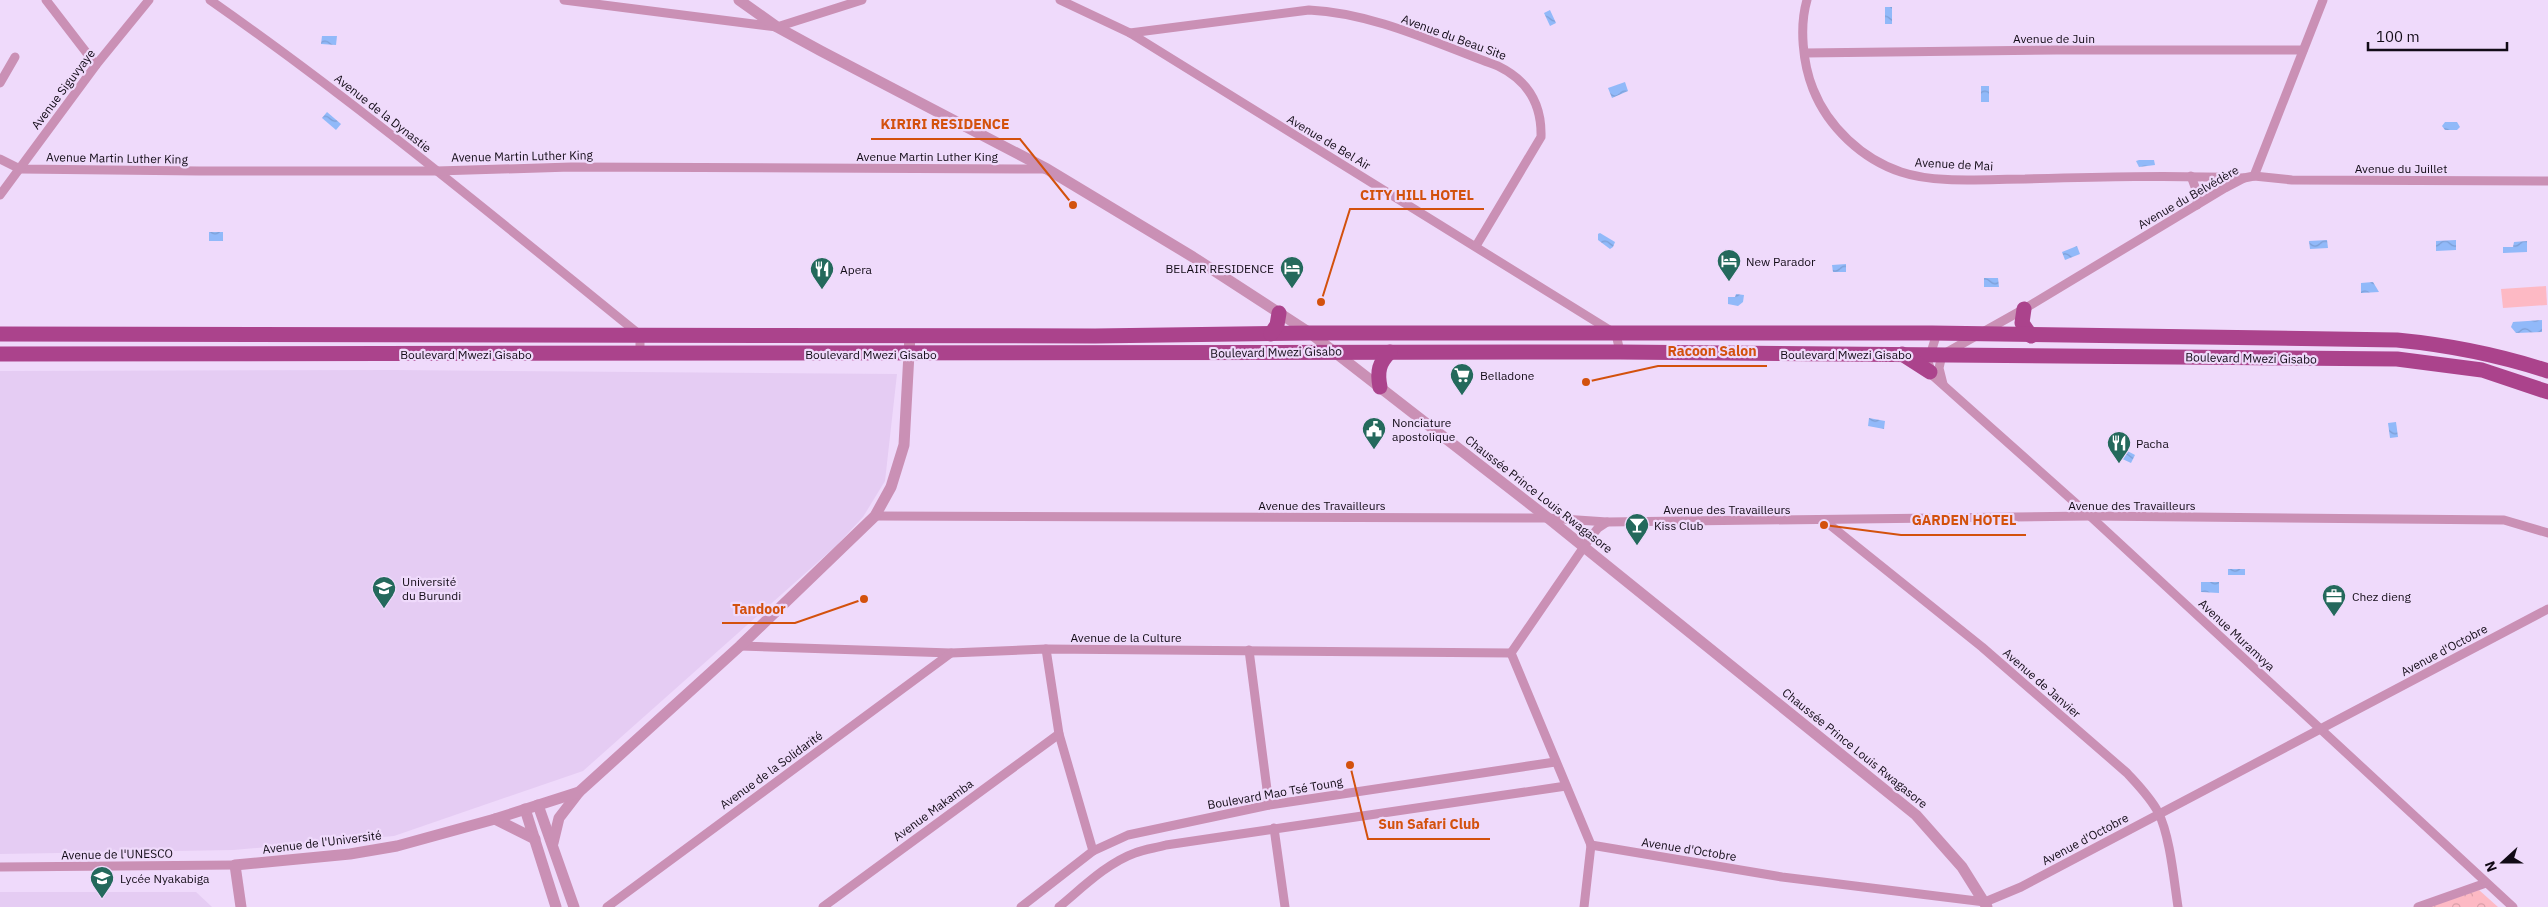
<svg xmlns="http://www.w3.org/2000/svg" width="2548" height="907" font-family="'IBM Plex Sans',sans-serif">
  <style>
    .built { fill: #e5ccf3 }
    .park { fill: url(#park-crowns) }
    .pitch { fill: #fdb9c4 }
    .water { fill: url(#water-waves) }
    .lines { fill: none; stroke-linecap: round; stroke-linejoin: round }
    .minor { stroke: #ca90b5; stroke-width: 9 }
    .tertiary { stroke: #ca90b5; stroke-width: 11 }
    .primary { stroke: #ab438c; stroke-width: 15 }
    .labels { text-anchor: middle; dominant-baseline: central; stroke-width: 4.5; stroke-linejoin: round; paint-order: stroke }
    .street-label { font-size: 12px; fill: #120b16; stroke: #efdafb }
    .poi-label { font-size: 12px; fill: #120b16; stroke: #efdafb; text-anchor: start }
    .leader { fill: none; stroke: #d3510d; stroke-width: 2 }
    .callout-dot { fill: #d3510d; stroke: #efdafb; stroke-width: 2 }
    .callout-label { font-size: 14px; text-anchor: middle; font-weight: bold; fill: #d3510d; stroke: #efdafb; stroke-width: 4.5; stroke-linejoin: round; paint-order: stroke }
  </style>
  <defs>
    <pattern id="park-crowns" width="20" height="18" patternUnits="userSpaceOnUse" patternTransform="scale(1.25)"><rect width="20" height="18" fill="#fdb9c4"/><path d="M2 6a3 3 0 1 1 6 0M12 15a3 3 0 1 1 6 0" fill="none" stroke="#d89ea8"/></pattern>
    <pattern id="water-waves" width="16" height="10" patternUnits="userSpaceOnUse" patternTransform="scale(1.25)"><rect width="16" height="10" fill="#91b9f9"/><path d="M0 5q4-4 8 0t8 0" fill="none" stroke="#7c9ed5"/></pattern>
  </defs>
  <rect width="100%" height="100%" fill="#efdafb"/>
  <g class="built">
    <path d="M395,370L897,374L885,481L863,517L836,546L583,771L394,836L233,850L0,854V371Z"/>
    <path d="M0,892H196L212,907H0Z"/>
  </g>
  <path class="park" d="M2479,890L2498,907H2429Z"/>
  <path class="pitch" d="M2546,286L2547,305L2503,308L2501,289Z"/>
  <g class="water">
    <rect x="1885" y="7" width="7" height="17"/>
    <path d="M1550,10L1556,23L1550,26L1544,13Z"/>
    <path d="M322,36H337L336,45L321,44Z"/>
    <path d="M1625,82L1628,91L1612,98L1608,88Z"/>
    <rect x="1981" y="86" width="8" height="16"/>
    <path d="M327,112L341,124L336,130L322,118Z"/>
    <path d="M2445,122H2457L2460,127L2457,130H2445L2442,126Z"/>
    <path d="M2139,160H2154L2155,165L2139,167L2136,161Z"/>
    <rect x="209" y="232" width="14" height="9"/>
    <path d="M1600,233L1615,242L1613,247L1610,249L1598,240V234Z"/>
    <path d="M2327,240L2328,248L2310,249L2309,241Z"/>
    <path d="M2456,240V250L2436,251V241Z"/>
    <path d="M2527,241V252L2503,253V247H2513L2514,242Z"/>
    <path d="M2077,246L2080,254L2065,260L2062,252Z"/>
    <path d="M1846,264V272H1833L1832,265Z"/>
    <path d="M1984,278H1998L1999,287H1984Z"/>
    <path d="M2373,282L2379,292L2361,293V283Z"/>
    <path d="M1736,294L1744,295L1743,302L1738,306L1728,304V297H1735Z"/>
    <path d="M2542,320V332L2516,333L2511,327L2513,322Z"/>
    <path d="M1869,418L1885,421L1884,429L1868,426Z"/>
    <path d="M2396,422L2398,437L2390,438L2388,423Z"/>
    <path d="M2118,446L2135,455L2131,463L2114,455Z"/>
    <rect x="2228" y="569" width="17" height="6"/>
    <path d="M2201,582H2219V593L2201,592Z"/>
  </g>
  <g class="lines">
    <g class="minor">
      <path d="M46,0L96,65"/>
      <path d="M210,0C359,104 499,221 640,335V353"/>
      <path d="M564,0L777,27L862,0"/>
      <path d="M1060,0L1130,33L1616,334L1620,352"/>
      <path d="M1807,0C1799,27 1803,64 1813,89C1828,127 1862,159 1901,172C1936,184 1987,179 2025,179C2098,177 2171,175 2244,178"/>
      <path d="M1130,33L1309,10C1374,13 1437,44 1498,66C1527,80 1542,104 1541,137L1476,246"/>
      <path d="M1805,53L2056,50H2303"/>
      <path d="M0,83L15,57"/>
      <path d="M0,159L20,169L199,171H437L571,167L1045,169"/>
      <path d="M2191,176L2198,195L2197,205"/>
      <path d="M2254,176L2292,180L2548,181"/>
      <path d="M0,195L96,65L149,0"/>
      <path d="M1937,333L1928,362L1933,376L2090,516L2513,907"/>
      <path d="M1943,384L1939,368L1942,355L2024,309L2225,188L2244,178L2254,176L2323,0"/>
      <path d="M875,516L1548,518L1607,522L2090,516L2504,520L2548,533"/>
      <path d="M1825,521L1982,647L2127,773C2138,785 2150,797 2158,812C2170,835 2174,881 2178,907"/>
      <path d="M740,646L951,653L1046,649L1511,653"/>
      <path d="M1046,649L1059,734L1093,851"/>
      <path d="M1249,650L1269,805"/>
      <path d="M1274,828L1285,907"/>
      <path d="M1591,845L1782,877L1985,902L2021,887L2548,609"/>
      <path d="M1591,845L1511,653L1590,538L1598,528L1607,522"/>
      <path d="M0,867L235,865"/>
      <path d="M607,907L951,653"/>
      <path d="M823,907L1059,734"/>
      <path d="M1021,907L1093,851L1128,835L1269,805L1555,762"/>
      <path d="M1059,907C1082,888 1107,863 1135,853C1145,849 1156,848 1166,845L1566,786"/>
      <path d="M1584,907L1591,845"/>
      <path d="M2418,907L2486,883"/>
    </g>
    <g class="tertiary">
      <path d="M739,0L777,27L821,51L1047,169L1193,257L1310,333L1548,518L1916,815L1962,867L1987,907"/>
      <path d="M538,805L574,907"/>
      <path d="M525,809L556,907"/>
      <path d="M495,819L535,839"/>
      <path d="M553,843L559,818L579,792"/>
      <path d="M241,907L235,865L350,854L397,846L495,819L579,792L740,646L875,516L891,487L904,445L910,335"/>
    </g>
    <g class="primary">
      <path d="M2024,309L2022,323L2031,336"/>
      <path d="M0,334L1095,336L1310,333H1932L2397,340C2449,345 2499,355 2548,371"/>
      <path d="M1271,334L1277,325L1279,313"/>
      <path d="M0,354L1620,352L2397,359L2482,370L2548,392"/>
      <path d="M1902,354L1930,372"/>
      <path d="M1380,387C1377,371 1379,363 1390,352"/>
    </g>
  </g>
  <defs>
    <g id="hotel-pin" transform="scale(1.25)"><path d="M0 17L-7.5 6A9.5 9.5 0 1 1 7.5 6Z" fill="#24695c" stroke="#efdafb"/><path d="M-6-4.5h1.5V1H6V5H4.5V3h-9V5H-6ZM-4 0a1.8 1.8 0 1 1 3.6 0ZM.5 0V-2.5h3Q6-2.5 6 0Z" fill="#fff"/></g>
    <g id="restaurant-pin" transform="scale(1.25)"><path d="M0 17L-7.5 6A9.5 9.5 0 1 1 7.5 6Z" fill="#24695c" stroke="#efdafb"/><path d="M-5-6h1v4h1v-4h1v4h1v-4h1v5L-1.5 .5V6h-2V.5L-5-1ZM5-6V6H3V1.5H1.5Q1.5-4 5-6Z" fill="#fff"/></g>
    <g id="supermarket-pin" transform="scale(1.25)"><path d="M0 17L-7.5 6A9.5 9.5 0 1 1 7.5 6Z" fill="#24695c" stroke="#efdafb"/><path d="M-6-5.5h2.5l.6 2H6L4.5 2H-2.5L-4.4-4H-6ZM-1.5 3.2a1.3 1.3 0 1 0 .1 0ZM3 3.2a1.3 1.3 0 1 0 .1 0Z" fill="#fff"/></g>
    <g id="civic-pin" transform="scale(1.25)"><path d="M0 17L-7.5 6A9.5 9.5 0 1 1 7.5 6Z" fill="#24695c" stroke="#efdafb"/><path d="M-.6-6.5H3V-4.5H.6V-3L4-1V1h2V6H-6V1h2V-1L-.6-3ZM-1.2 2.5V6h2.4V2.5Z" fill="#fff"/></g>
    <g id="bar-pin" transform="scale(1.25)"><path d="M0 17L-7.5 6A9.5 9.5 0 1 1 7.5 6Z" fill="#24695c" stroke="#efdafb"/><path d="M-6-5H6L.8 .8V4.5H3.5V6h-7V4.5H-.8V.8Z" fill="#fff"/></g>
    <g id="university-pin" transform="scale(1.25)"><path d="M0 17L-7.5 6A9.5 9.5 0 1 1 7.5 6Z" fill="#24695c" stroke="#efdafb"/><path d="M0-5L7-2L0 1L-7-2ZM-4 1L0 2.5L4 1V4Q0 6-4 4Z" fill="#fff"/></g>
    <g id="office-pin" transform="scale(1.25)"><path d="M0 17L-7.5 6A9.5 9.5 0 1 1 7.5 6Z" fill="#24695c" stroke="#efdafb"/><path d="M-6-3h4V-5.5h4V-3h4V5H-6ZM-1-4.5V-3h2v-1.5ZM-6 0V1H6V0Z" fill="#fff"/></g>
    <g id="school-pin" transform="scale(1.25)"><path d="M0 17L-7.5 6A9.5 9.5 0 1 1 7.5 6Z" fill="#24695c" stroke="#efdafb"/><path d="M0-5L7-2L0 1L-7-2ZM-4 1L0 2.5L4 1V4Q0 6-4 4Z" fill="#fff"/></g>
  </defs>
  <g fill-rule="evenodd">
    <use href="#hotel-pin" x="1729" y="261"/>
    <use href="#hotel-pin" x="1292" y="268"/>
    <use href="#restaurant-pin" x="822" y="269"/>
    <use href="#supermarket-pin" x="1462" y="375"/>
    <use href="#civic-pin" x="1374" y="429"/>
    <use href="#restaurant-pin" x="2119" y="443"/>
    <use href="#bar-pin" x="1637" y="525"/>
    <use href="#university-pin" x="384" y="588"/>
    <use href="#office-pin" x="2334" y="596"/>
    <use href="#school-pin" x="102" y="878"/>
  </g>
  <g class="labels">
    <g class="street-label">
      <text transform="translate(1454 37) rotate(20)">Avenue du Beau Site</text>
      <text x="2054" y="38">Avenue de Juin</text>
      <text transform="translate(63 89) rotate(-53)">Avenue Siguvyaye</text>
      <text transform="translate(383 113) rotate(38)">Avenue de la Dynastie</text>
      <text transform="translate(1329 142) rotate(31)">Avenue de Bel Air</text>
      <text transform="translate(522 156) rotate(-1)">Avenue Martin Luther King</text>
      <text x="927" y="156">Avenue Martin Luther King</text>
      <text transform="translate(117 158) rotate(1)">Avenue Martin Luther King</text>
      <text transform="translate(1954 164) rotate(3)">Avenue de Mai</text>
      <text x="2401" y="168">Avenue du Juillet</text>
      <text transform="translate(2188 197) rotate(-30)">Avenue du Belvédère</text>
      <text transform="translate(1276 352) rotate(-1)">Boulevard Mwezi Gisabo</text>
      <text x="466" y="354">Boulevard Mwezi Gisabo</text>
      <text x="871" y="354">Boulevard Mwezi Gisabo</text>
      <text x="1846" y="354">Boulevard Mwezi Gisabo</text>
      <text transform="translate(2251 358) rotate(1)">Boulevard Mwezi Gisabo</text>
      <text transform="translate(1539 494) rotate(38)">Chaussée Prince Louis Rwagasore</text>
      <text x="1322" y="505">Avenue des Travailleurs</text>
      <text x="2132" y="505">Avenue des Travailleurs</text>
      <text x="1727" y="509">Avenue des Travailleurs</text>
      <text transform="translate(2237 635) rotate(43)">Avenue Muramvya</text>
      <text x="1126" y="637">Avenue de la Culture</text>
      <text transform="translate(2444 650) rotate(-28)">Avenue d'Octobre</text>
      <text transform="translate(2042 683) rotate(41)">Avenue de Janvier</text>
      <text transform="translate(1855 748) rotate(39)">Chaussée Prince Louis Rwagasore</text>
      <text transform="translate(771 770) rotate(-36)">Avenue de la Solidarité</text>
      <text transform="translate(1275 793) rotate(-10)">Boulevard Mao Tsé Toung</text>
      <text transform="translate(933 810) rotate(-36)">Avenue Makamba</text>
      <text transform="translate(2085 839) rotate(-28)">Avenue d'Octobre</text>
      <text transform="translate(322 842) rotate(-7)">Avenue de l'Université</text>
      <text transform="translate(1689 849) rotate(9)">Avenue d'Octobre</text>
      <text transform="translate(117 854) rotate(-1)">Avenue de l'UNESCO</text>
    </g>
    <g class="poi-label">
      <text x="1746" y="261">New Parador</text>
      <text x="1274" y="268" text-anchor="end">BELAIR RESIDENCE</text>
      <text x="840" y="269">Apera</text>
      <text x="1480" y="375">Belladone</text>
      <text x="1392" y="422">Nonciature<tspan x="1392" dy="14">apostolique</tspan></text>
      <text x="2136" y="443">Pacha</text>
      <text x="1654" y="525">Kiss Club</text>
      <text x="402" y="581">Université<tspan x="402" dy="14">du Burundi</tspan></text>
      <text x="2352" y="596">Chez dieng</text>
      <text x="120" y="878">Lycée Nyakabiga</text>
    </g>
  </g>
  <path class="leader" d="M1073 205L1020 139H871M1321 302L1350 209H1484M1586 382L1658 366H1767M1824 525L1901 535H2026M864 599L795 623H722M1350 765L1368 839H1490"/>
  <g class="callout-dot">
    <circle cx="1073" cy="205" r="5"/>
    <circle cx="1321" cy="302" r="5"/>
    <circle cx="1586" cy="382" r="5"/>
    <circle cx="1824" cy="525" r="5"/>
    <circle cx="864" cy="599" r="5"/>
    <circle cx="1350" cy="765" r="5"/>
  </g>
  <g class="callout-label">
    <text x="945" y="129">KIRIRI RESIDENCE</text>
    <text x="1417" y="200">CITY HILL HOTEL</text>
    <text x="1712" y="356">Racoon Salon</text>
    <text x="1964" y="525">GARDEN HOTEL</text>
    <text x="759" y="614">Tandoor</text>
    <text x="1429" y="829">Sun Safari Club</text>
  </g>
  <g transform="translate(2503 862) rotate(249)" stroke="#efdafb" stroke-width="4" paint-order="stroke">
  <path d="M0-4L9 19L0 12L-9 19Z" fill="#120b16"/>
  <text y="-8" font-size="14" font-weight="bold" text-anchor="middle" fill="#120b16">N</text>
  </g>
  <path d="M2368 42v8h139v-8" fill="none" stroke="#120b16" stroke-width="2.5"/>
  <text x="2376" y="42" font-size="15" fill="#120b16" stroke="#efdafb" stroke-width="4" paint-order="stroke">100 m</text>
</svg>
